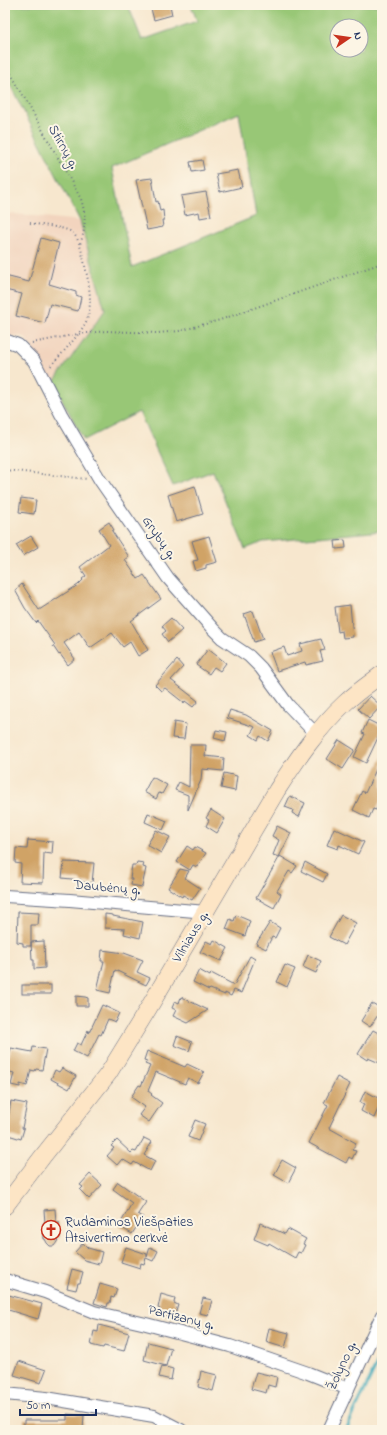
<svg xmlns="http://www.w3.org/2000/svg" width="387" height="1435" font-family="'Indie Flower',sans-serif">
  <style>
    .built { fill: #f2d4be }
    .green { fill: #98c776; stroke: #5a7b6a; fill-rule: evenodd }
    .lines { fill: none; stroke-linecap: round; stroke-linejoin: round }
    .stream { stroke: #3caabb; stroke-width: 3 }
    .building { fill: #d0a366 }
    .minor-casing { stroke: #686f85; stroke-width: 14 }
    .secondary-casing { stroke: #686f85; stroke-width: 18 }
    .path { stroke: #686f85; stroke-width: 2; stroke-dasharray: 1 3; stroke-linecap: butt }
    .minor { stroke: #fff; stroke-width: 12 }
    .secondary { stroke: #fde5c5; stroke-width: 17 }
    .labels { text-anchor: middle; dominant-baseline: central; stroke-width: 4; stroke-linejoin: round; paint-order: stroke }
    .street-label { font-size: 14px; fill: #1b2f5e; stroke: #fcf5e5 }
    .poi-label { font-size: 14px; fill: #1b2f5e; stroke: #fcf5e5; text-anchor: start }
  </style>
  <rect width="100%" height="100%" fill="#fcf5e5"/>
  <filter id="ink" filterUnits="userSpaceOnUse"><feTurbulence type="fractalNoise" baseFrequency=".025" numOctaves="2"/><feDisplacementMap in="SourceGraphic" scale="8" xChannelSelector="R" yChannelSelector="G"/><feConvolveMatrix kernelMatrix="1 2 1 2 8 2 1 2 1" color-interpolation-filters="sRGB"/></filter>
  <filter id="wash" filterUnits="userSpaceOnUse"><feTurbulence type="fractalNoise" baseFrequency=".012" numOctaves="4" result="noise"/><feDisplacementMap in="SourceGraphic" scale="16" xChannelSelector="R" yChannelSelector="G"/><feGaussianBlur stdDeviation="0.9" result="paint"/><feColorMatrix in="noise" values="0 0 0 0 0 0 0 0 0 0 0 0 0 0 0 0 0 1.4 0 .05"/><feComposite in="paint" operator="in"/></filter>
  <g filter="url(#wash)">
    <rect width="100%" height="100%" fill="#f7e7ce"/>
    <path class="built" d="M5,213L80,221L105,310L53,383L25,337L5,335Z"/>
    <path class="green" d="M5,5H128L142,40L197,21L191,5H382V531L263,542L245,549L213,471L173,486L139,412L84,440L53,383L105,310L80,221L5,75ZM337,26H361V50H337ZM239,113L256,216L132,267L112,168Z"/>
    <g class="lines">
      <path class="stream" d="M346,1430L382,1353"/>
    </g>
    <g id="blocks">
      <g class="building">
        <path d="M150,5H170L172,15L154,20Z"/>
        <path d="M202,160L204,170L192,172L190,162Z"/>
        <path d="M238,170L242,187L220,192L216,174Z"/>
        <path d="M152,178L156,202L158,201L160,211L163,210L164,220H162L163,227L147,230L136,180Z"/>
        <path d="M206,192L211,216L200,218L199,212L185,215L181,196Z"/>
        <path d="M41,238L59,243L49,284L76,292V295L81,297L78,311L50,304L45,323L16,316L22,294L5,290V276L29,282Z"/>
        <path d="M195,486L203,514L176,522L168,495Z"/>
        <path d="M21,498L36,500L34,514L19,512Z"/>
        <path d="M109,522L114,530L112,531L129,557L125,560L138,579L144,575L161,599L131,621L148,650L138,656L130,642L123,647L112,633L90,648L79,632L64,643L75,659L68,665L60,654L59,655L53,646L55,645L38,621L36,623L25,608L15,590L22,584L39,610L78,585L83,580L82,579L86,576L80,567L109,545L99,529Z"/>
        <path d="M31,536L38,547L23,556L16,545Z"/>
        <path d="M209,536L217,562L206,565V568L196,571L193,561L198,560L192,541Z"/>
        <path d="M345,540L346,548L336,549L335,541Z"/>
        <path d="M350,605L353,637L343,638L342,631L338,632L335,607Z"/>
        <path d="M253,611L263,639L254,642L244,614Z"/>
        <path d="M171,618L182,630L168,642L162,634L166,631L162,626Z"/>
        <path d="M321,639L325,650L320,651L323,661L306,665L305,662L277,671L270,652L284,647L287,656L302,651L300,644Z"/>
        <path d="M208,649L226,663L220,671L214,667L209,674L196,665Z"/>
        <path d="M177,660L183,667L171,680L198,701L193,707L185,701L184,703L165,688L161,691L155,685Z"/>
        <path d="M370,696L381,706L369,719L358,709Z"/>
        <path d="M230,710L246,715L273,731L268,741L260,736L258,740L250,735L255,727L227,718Z"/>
        <path d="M368,720L382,727V729L366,763L354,757L365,734L362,733Z"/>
        <path d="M174,722L186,724L184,739L172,738Z"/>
        <path d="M216,730L227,732L225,741L214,738Z"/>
        <path d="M339,740L355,750L343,769L327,759Z"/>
        <path d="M190,745H206L205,756L224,758L223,771L202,769L201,780L188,810V795L175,790L179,782L189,787Z"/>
        <path d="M382,757V798L376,810L373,809L369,818L353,810L362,791L365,793Z"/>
        <path d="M224,773L237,776L235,791L221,788Z"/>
        <path d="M152,777L167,785L162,794L159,793L156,799L144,792Z"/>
        <path d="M290,796L305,803L299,817L292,813L293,810L285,807Z"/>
        <path d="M211,810L225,819L217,833L206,826L209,820L206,818Z"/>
        <path d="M148,813L167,821L163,830L145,822Z"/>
        <path d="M277,826L291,833L279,857L273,855L279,840L272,836Z"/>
        <path d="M334,828L364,842L358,854L339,845L338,849L327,845Z"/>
        <path d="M156,830L170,837L161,853L147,845Z"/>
        <path d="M28,840L53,842L52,854L44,853L43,883L20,882L21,864L15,863L16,848L27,849Z"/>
        <path d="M187,846L193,850L195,847L206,853L197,867L193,865L190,870L177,862Z"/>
        <path d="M280,856L297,866L292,873L289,871L277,891L281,894L274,908L256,898Z"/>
        <path d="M64,862L94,863L92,883L81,882V880L62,878Z"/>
        <path d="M137,862L144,863L143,867L146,868L142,887L131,885L132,879H130L132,865H136Z"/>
        <path d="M305,862L327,874L323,882L301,871Z"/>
        <path d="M180,869L189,871L185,878L200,888L192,900L183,895L182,897L168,888Z"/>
        <path d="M18,912L39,913L38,925H31V946H23V943L17,942Z"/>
        <path d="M105,914L113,915V916L143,922L140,938L124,934L125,929L105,928Z"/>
        <path d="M236,915L250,921L245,936L226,929L230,919L234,921Z"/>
        <path d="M341,915L356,923L344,945L329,937Z"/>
        <path d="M270,922L280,928L275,938L272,937L266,949L256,944Z"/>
        <path d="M214,940L228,948L221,961L200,952L206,941L212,944Z"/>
        <path d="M44,941L45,968L34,969V960H32L31,942Z"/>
        <path d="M102,950L124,953L143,960L137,972L150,978L146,985L115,970L110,993L97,990L104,961H101Z"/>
        <path d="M308,955L321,961L316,973L303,967Z"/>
        <path d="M250,956L255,959L241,993L234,990L231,996L225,993V995L210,989L209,990L193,982L199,970L210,976L211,973L234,985Z"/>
        <path d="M285,965L295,969L287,987L277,982Z"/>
        <rect x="22" y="985" width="29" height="9"/>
        <path d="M76,996L85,997L88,998V1006H76Z"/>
        <path d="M181,997L208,1010L188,1023L173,1016L176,1010L172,1008L175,1001L179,1003Z"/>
        <path d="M372,1003L382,1009L370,1027L361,1021Z"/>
        <path d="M102,1005L119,1013L115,1022L108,1019L101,1035L99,1034L87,1058L73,1051L77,1043L81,1045L88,1030L89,1033Z"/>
        <path d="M373,1030L382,1035V1064L368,1058L367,1060L358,1054Z"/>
        <path d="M177,1036L192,1042L189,1051L174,1045Z"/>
        <path d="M33,1047L46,1049L42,1070L36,1069L35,1071L31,1070L27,1086L20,1084V1087L11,1085L14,1073L6,1071L8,1056H9L11,1048L32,1052Z"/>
        <path d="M147,1051L185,1067L187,1064L204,1072L198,1083L188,1078L185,1084L156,1072L148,1091L152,1094L151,1095L162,1103L149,1122L139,1115L145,1107L131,1097L139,1085L141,1086L150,1066L145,1064L147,1061L144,1060Z"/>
        <path d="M62,1068L76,1076L69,1089L51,1079L55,1070L59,1072Z"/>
        <path d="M337,1077L350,1084L329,1128L356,1143L352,1150L356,1151L352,1159L349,1157L346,1163L309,1143L328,1105L324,1103Z"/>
        <path d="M365,1091L382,1100L374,1118L361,1111L364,1104L360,1102Z"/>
        <path d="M11,1101L27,1104L22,1128L24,1129L21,1139L5,1134V1124H7Z"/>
        <path d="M195,1120L205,1124L198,1141L188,1137Z"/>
        <path d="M144,1138L152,1142L144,1155L155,1161L150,1171L134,1162L132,1165L122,1159L117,1165L107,1156L114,1148L111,1146L117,1140L131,1153L133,1151L136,1152Z"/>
        <path d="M282,1160L296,1168L288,1183L274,1175Z"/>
        <path d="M90,1174L102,1185L89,1199L80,1190L83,1187L80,1185Z"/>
        <path d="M118,1182L146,1202L138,1214L143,1217L132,1234L119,1226L132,1203L113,1189Z"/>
        <path d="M55,1209L56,1222H59L60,1238H58L57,1242L54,1246H50L47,1243L45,1239H44L43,1223H45L44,1210Z"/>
        <path d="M260,1223L285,1234L288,1229L306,1239L303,1244L305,1245L301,1253L298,1252L295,1258L269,1243L268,1245L254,1239Z"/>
        <path d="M83,1243L88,1248L102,1252L99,1264L84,1260L75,1252Z"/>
        <path d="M126,1247L147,1254V1257L150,1247L158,1251L153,1261L146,1258L144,1264L141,1263L140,1268L121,1262Z"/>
        <path d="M72,1269L83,1272L80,1283H78L76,1290L67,1288Z"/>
        <path d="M100,1284L117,1289L114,1298L111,1297L110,1303H108L107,1307L94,1303Z"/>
        <path d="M5,1294L42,1304L38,1319L5,1309Z"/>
        <path d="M161,1294L175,1298L174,1303L178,1305L174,1318L159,1314L160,1309L158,1308Z"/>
        <path d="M203,1298L212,1300L208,1315L199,1313Z"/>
        <path d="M99,1325L129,1333L124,1351L104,1346L103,1348L91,1345L94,1331L98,1332Z"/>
        <path d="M269,1328L289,1333L285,1348L266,1342Z"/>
        <path d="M148,1342L171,1348L166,1366L144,1360Z"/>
        <path d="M19,1361L46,1370L41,1383L14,1375Z"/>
        <path d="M162,1366L173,1369L171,1380L159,1377Z"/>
        <path d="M201,1371L217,1375L213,1391L198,1387Z"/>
        <path d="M256,1372L277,1377L275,1387L268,1385L266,1393L251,1389Z"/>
        <path d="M67,1414L84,1415L83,1430H24V1420H67Z"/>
      </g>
    </g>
  </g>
  <g filter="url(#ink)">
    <use href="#blocks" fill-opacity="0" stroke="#686f85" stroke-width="1"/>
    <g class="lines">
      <g class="minor-casing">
        <g id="minor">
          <path d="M5,340L18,345L34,361L61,414L100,480L168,578L213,629L222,638L249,656L261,668L288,705L316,734"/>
          <path d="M5,896L70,900L206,912"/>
          <path d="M5,1280L45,1292L94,1312L146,1324L230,1346L308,1373L348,1389"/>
          <path d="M5,1394L46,1398L154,1416L181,1430"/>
          <path d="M329,1430L382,1315"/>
        </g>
      </g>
      <g class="secondary-casing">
        <path id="secondary" d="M5,1206L43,1156L108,1074L148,1009L277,790C297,759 318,728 345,703C357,692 370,683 382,674"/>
      </g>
      <g class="path">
        <path d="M5,63L81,199C86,215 86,229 80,244"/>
        <path d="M30,223C40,225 62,227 70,231C80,237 81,251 84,261C88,280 94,303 86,322C79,336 60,355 49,368"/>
        <path d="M32,343L78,334L106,331L158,333L179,331L220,320L382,263"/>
        <path d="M5,470L87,479"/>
        <path d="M5,498L8,471"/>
      </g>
      <use href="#minor" class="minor"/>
      <use href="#secondary" class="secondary"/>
    </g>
  </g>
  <defs>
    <g id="church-ring" transform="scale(1)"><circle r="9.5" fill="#fcf5e5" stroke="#c8321e" stroke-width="1.5"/><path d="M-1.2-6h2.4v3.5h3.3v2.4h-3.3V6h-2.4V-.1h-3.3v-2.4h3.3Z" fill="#c8321e"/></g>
  </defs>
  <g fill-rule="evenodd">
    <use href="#church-ring" x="51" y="1230"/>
  </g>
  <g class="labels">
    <g class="street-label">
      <text transform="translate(63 147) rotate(61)">Stirnų g.</text>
      <text transform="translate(159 538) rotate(55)">Grybų g.</text>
      <text transform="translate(107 888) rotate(5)">Daubėnų g.</text>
      <text transform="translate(191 937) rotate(-59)">Vilniaus g.</text>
      <text transform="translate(181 1318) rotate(14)">Partizanų g.</text>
      <text transform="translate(342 1366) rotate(-65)">Žolyno g.</text>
    </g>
    <g class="poi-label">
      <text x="65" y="1222">Rudaminos Viešpaties<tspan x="65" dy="16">Atsivertimo cerkvė</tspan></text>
    </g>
  </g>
  <rect width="387" height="1435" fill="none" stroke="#fcf5e5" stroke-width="20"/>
  <g transform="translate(349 38) rotate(77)"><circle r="19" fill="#fcf5e5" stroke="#a2a6af"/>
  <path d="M0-3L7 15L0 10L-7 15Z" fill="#c8321e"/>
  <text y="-6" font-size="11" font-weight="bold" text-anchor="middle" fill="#1b2f5e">N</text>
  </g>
  <path d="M20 1409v6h76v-6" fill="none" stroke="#1b2f5e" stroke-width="2"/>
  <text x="26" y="1409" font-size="12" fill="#1b2f5e" stroke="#fcf5e5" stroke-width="3" paint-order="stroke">50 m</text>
</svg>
